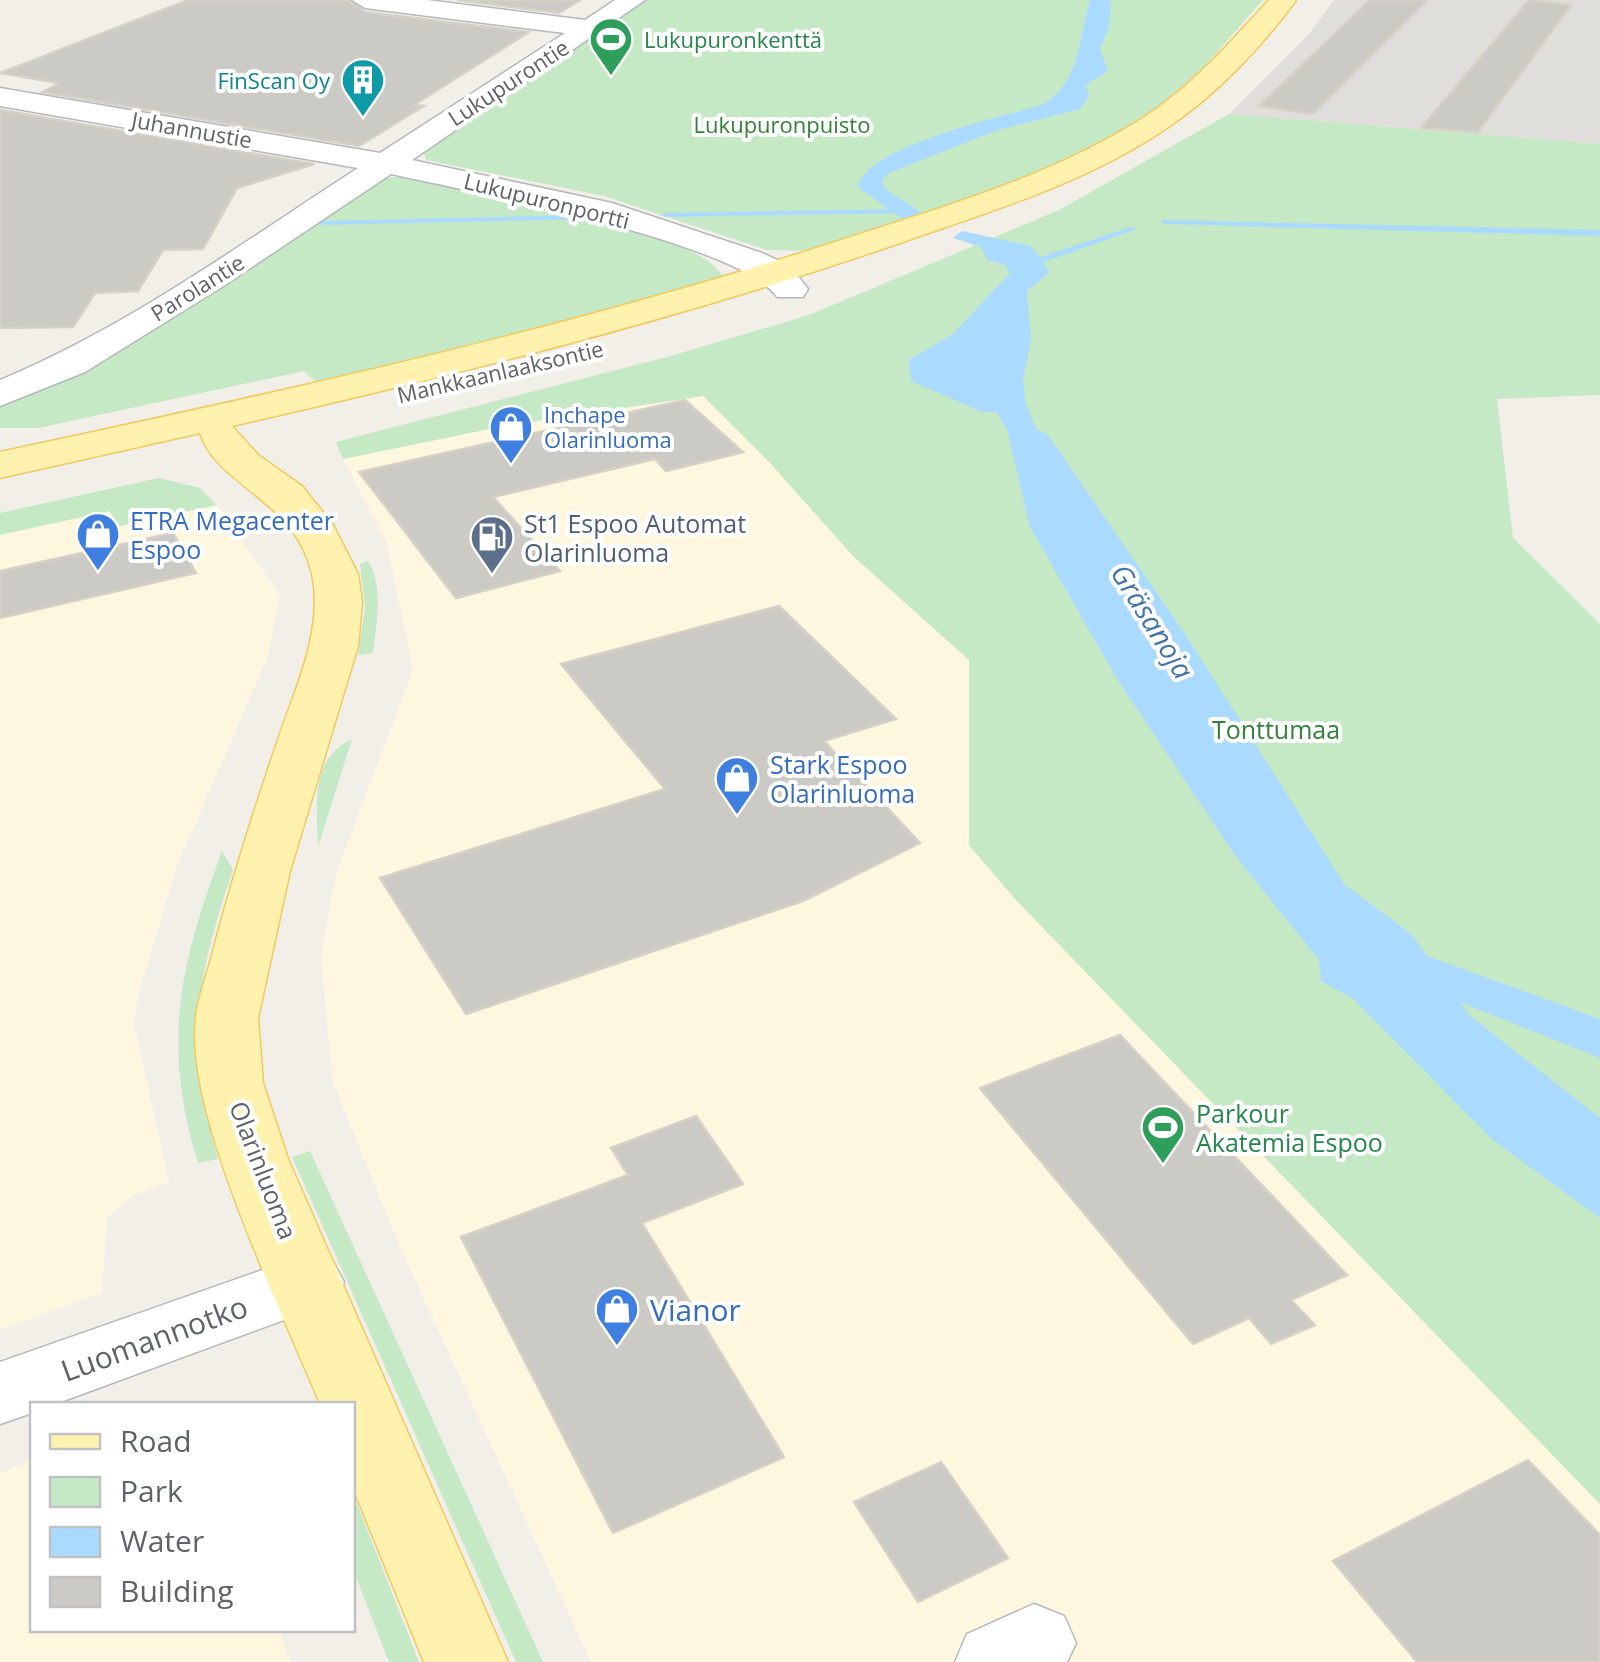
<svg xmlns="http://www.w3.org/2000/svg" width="1600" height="1662" font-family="'Open Sans',sans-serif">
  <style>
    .commercial { fill: #fef7e0 }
    .industrial { fill: #e0deda }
    .green { fill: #c5e8c5 }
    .water { fill: #aadaff }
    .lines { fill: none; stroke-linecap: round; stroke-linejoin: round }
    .stream { fill: #aadaff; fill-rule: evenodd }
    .building { fill: #cccac5; stroke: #d6d1c6; stroke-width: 2.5 }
    .minor-casing { stroke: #b5b8bc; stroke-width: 3 }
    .major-casing { stroke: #f2c960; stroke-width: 3 }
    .minor { fill: #fff; fill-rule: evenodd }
    .major { fill: #fff2af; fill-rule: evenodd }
    .labels { text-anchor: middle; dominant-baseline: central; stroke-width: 8; stroke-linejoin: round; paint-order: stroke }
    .far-leisure-label { font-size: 22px; fill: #27864d; stroke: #fff; text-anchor: start }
    .far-culture-label { font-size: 22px; fill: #0d838f; stroke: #fff; text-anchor: end }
    .far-street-label { font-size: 22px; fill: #5f6368; stroke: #fff }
    .far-park-label { font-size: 22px; fill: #348238; stroke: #fff }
    .far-shop-label { font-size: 22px; fill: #366cbe; stroke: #fff; text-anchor: start }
    .shop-label { font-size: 25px; fill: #366cbe; stroke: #fff; text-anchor: start }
    .service-label { font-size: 25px; fill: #4e5e75; stroke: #fff; text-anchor: start }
    .park-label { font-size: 25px; fill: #348238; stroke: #fff }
    .leisure-label { font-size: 25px; fill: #27864d; stroke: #fff; text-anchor: start }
    .street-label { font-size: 25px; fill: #5f6368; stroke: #fff }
    .water-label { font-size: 28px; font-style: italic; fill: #4174aa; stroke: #fff }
    .near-shop-label { font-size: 30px; fill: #366cbe; stroke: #fff; text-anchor: start }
    .near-street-label { font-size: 30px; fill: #5f6368; stroke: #fff }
  </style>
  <rect width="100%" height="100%" fill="#f1efe8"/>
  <g class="commercial">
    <path d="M703,396L771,464L854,557L969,660V846L1015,899L1600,1504V1662H591L403,1254L333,1083L321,957L336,873L413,670L387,544L343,459L504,426Z"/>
    <path d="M217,505L280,595L268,656L177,866L139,992L134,1024L169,1182L134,1195L107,1217L102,1293L0,1330V535L110,511L120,526Z"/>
    <path d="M32,1460V1630H279L291,1662H0V1473Z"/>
  </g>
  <path class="industrial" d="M1334,0H1600V144L1229,114L1309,34Z"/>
  <g class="green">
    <path d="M645,0H1263L1202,69L1157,108L1102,141L1039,173L832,251L767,250L604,196L426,160L423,148Z"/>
    <path d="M1229,114L1600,144V395L1497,399L1513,538L1600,624V1504L1015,899L969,845V660L854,557L771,464L703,396L504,426L343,459L336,442L671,356L809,315L1059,210Z"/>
    <path d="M408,175C469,186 696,226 724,278L715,287L320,386L304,371L38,428H0V399L374,180Z"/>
    <path d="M159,478L200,488L217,505L120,526L109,511L0,535V513Z"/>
    <path d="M368,561C384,585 376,626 373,653L358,655L365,607L360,564Z"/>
    <path d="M352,739L318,847C317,807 309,759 352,739Z"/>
    <path d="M222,851L233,870C195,980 186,1046 218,1159L198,1163C161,1044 180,964 222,851Z"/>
    <path d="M310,1151L543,1662H516L292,1157Z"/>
    <path d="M352,1493L354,1496L419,1662H389L353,1569Z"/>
  </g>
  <g class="water">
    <path d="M1090,0H1111L1109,27L1100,49L1108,71L1086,85L1089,96L1080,109L995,131L889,173L882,180L884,188L928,217L907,222L858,187C866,146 1002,117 1041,105C1080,85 1079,38 1090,0Z"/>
    <path d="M962,231L1031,246L1050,272L1027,291L1031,340L1023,379L1025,401L1036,429L1048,435L1185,634L1344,884L1411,934L1427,956L1600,1019V1058L1460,1002L1469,1015L1600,1118V1218L1494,1141L1351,997L1321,981L1319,960L1234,854L1117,679L1030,527L1007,429L996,412H982L911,381L909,360L953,334L1010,273L1005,265L987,260L981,247L953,238Z"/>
  </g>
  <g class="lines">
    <g class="stream">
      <path d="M902,209L906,211L905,213L665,217L661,215L665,213Z"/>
      <path d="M591,215H594V219L321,225L317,223L321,221Z"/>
      <path d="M1162,220L1600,230V236L1165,224L1161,222Z"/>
      <path d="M1130,227L1137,229L1044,262L1036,269L1029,267L1038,258Z"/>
    </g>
  </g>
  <g class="building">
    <path d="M188,0H348L365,12L529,32L414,105L424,106L359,146L43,92L59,83L0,73Z"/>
    <path d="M457,0H580L559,13Z"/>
    <path d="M1370,0H1427L1313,114L1259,106Z"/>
    <path d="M1529,0L1571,5L1478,132L1421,128Z"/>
    <path d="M0,110L314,164L237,188L203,249L163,250L138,291L95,293L73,327L0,328Z"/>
    <path d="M685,400L743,452L666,471L655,459L493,497L560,571L456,598L359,472Z"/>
    <path d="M173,533L196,573L0,618V571Z"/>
    <path d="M779,606L896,719L824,741L920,843L803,901L466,1014L380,878L665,789L561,664Z"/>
    <path d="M1120,1035L1347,1275L1291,1300L1315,1325L1271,1344L1249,1318L1193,1344L980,1088Z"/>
    <path d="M696,1116L743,1184L642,1223L784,1457L613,1533L461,1237L628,1175L611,1148Z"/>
    <path d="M1528,1460L1600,1535V1662H1417L1333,1561Z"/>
    <path d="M941,1462L1008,1558L918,1602L854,1502Z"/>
  </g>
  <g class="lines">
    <g class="minor-casing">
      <g id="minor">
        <path d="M352,0H427L585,20L615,0H645L412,160L612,203L762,253L790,266L808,289L803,297H777C737,241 467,191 391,174L225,285L85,372L0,406V380C128,327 242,243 358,168L0,106V88L380,153L565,33L365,8Z"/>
        <path d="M308,1254L333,1262L344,1282L333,1302L55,1404H32V1413L0,1424V1362Z"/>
        <path d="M1034,1604L1064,1616L1076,1643L1067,1662H955L967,1634Z"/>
      </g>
    </g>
    <g class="major-casing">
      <path id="major" d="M1269,0H1296C1262,47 1215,96 1167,128C1086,183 989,212 897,244C679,319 457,375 232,426L258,455L302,486L333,525L358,574L362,602L358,646L290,871L258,1018L263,1083L288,1159L508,1662H424L352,1485V1404H320C282,1310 184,1113 196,1017C199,995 208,972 213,951C232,879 254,810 278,740C295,689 322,634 313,579C299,500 217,487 200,433L0,478V452C281,392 561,331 835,242C940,208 1055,176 1149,114C1195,83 1232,40 1269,0Z"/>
    </g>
    <use href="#minor" class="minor"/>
    <use href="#major" class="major"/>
  </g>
  <defs>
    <g id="stadium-pin" transform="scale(2.25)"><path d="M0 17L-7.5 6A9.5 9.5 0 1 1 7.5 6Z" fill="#2e9e5b" stroke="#fff"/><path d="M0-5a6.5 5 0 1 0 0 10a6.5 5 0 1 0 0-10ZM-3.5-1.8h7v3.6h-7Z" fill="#fff"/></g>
    <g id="building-pin" transform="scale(2.25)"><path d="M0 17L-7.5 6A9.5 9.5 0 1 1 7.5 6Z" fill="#0f9aa8" stroke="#fff"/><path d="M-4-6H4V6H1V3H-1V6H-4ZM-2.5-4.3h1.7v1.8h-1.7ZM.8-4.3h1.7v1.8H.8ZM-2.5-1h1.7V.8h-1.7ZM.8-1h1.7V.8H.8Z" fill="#fff"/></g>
    <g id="shop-pin" transform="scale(2.25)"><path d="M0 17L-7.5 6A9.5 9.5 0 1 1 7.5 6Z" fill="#3f7fe0" stroke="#fff"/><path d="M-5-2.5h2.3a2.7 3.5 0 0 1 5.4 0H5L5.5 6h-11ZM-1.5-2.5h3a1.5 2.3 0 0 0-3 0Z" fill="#fff"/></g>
    <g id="fuel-pin" transform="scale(2.25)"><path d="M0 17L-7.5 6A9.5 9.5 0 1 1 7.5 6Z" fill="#5c6f8a" stroke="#fff"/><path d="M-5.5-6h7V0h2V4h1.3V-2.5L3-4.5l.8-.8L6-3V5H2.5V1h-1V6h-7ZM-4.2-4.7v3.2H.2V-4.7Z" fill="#fff"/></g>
  </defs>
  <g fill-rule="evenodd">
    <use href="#stadium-pin" x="611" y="39"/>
    <use href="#building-pin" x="363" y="80"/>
    <use href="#shop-pin" x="511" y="427"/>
    <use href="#shop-pin" x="98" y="534"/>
    <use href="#fuel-pin" x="492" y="537"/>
    <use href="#shop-pin" x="737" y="778"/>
    <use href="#stadium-pin" x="1163" y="1127"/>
    <use href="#shop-pin" x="617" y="1309"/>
  </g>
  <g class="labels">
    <g class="far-leisure-label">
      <text x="644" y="39">Lukupuronkenttä</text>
    </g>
    <g class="far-culture-label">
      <text x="330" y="80">FinScan Oy</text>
    </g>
    <g class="far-street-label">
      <text transform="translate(508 82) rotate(-33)">Lukupurontie</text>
      <text transform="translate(192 129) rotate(10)">Juhannustie</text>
      <text transform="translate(547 200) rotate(14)">Lukupuronportti</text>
      <text transform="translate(197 287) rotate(-32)">Parolantie</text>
      <text transform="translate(500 371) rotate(-13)">Mankkaanlaaksontie</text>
    </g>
    <g class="far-park-label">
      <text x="782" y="124">Lukupuronpuisto</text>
    </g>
    <g class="far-shop-label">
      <text x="544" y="414">Inchape<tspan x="544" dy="25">Olarinluoma</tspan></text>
    </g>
    <g class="shop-label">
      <text x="130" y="520">ETRA Megacenter<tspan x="130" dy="29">Espoo</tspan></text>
      <text x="770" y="764">Stark Espoo<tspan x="770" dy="29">Olarinluoma</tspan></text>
    </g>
    <g class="service-label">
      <text x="524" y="523">St1 Espoo Automat<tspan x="524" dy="29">Olarinluoma</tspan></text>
    </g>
    <g class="park-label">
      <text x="1276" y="729">Tonttumaa</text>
    </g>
    <g class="leisure-label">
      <text x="1196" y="1113">Parkour<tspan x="1196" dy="29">Akatemia Espoo</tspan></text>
    </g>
    <g class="street-label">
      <text transform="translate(264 1170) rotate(69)">Olarinluoma</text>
    </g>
    <g class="water-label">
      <text transform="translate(1153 621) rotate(58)">Gräsanoja</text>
    </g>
    <g class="near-shop-label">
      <text x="650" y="1309">Vianor</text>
    </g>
    <g class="near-street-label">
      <text transform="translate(154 1338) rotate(-20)">Luomannotko</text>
    </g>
  </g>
  <rect x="30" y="1402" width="325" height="230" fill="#ffffff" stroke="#bfc1c3" stroke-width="2.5"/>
  <rect x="50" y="1434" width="50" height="15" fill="#fff2af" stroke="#bfc1c3" stroke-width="2.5"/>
  <text x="120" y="1452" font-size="30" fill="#5f6368">Road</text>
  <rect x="50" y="1477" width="50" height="30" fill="#c5e8c5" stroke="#bfc1c3" stroke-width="2.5"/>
  <text x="120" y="1502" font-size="30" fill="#5f6368">Park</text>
  <rect x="50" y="1527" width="50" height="30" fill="#aadaff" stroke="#bfc1c3" stroke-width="2.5"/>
  <text x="120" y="1552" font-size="30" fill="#5f6368">Water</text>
  <rect x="50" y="1577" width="50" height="30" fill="#cccac5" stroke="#bfc1c3" stroke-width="2.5"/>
  <text x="120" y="1602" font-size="30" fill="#5f6368">Building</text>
</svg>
